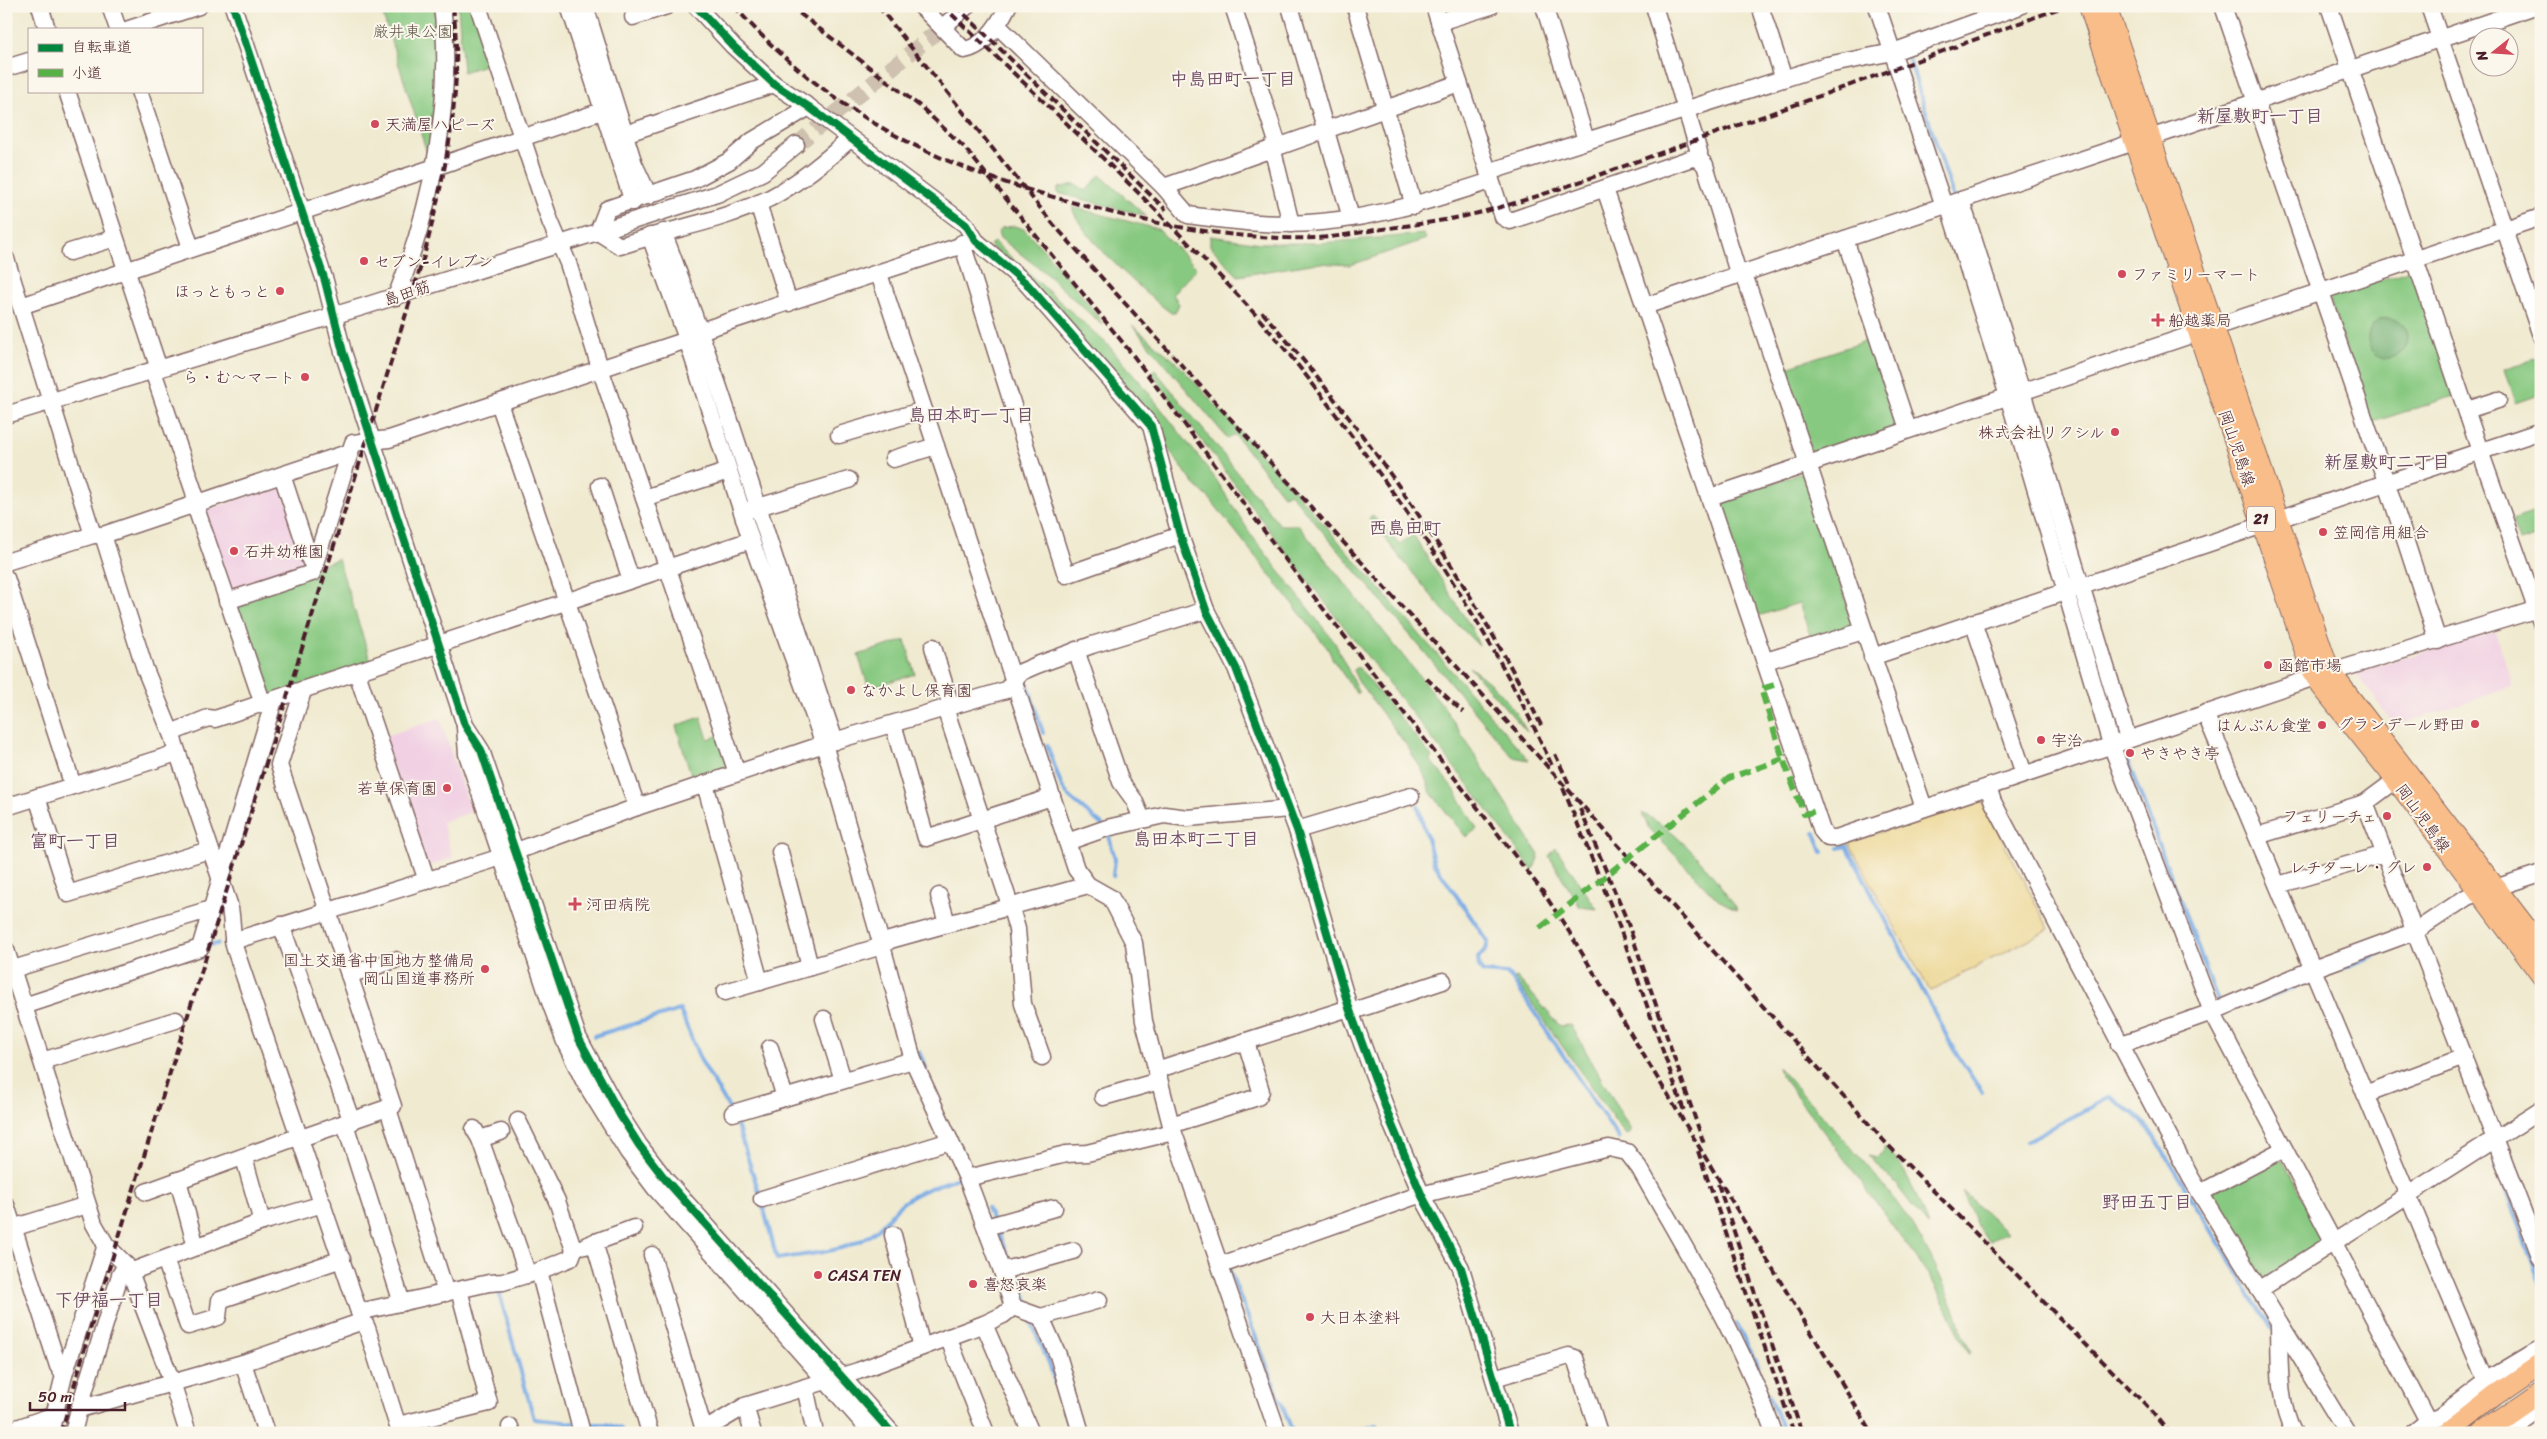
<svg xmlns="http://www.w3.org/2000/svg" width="2547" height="1439" font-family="Sriracha,'Klee One',sans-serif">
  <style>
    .built { fill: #f1d0e3 }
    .green { fill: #88c981; stroke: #697456 }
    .forest { fill: #6ead6f; stroke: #5c664d }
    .sand { fill: #eeda9e; stroke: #9c7c64 }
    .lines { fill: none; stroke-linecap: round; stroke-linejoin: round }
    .stream { stroke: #7aace5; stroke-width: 4 }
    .minor-tunnel { stroke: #cfc1af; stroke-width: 16; stroke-dasharray: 16 8; stroke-linecap: butt }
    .minor-casing { stroke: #846665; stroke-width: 19 }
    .major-casing { stroke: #846665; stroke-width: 22 }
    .minor { stroke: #fff; stroke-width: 16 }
    .major { stroke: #f9bd89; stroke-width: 20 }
    .rail { stroke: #4a1f2b; stroke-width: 4; stroke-dasharray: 8 4; stroke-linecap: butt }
    .quiet { stroke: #57b146; stroke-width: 6; stroke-dasharray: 12 6; stroke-linecap: butt }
    .cycleway-casing { stroke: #fbf7ec; stroke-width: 11 }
    .cycleway { stroke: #00873e; stroke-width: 8 }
    .poi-dot { fill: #d1495b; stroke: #fbf7ec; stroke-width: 2 }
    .labels { text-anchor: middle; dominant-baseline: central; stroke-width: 4; stroke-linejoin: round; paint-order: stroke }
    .shield { fill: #fbf7ec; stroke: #7f6065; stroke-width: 1 }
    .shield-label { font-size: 15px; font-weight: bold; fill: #4a1f2b }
    .park-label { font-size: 16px; fill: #5d5245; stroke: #fbf7ec }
    .poi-label { font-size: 16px; fill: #4a1f2b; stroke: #fbf7ec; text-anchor: start }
    .street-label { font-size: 16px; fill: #4a1f2b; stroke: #fbf7ec }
    .neighbourhood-label { font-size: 18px; font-weight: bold; fill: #704d66; stroke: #fbf7ec }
  </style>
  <rect width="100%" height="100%" fill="#fbf7ec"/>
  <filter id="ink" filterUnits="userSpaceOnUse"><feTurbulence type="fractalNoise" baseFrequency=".02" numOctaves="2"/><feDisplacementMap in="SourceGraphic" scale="10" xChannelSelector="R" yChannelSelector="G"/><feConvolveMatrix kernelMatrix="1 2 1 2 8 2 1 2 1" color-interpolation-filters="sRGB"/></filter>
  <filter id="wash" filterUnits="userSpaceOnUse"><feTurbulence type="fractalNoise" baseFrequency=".0096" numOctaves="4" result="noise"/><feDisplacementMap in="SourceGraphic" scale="20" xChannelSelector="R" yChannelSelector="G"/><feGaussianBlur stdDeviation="1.12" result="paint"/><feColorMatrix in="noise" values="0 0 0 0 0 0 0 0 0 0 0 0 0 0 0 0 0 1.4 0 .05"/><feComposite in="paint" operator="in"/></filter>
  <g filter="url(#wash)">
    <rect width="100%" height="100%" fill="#f0ead0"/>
    <g class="built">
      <path d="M281,485L308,570L234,595L204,511Z"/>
      <path d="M2496,631L2512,687L2395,726L2355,672Z"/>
      <path d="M440,718L471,812L442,822L453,858L426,867L383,737Z"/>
    </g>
    <g class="green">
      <path d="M380,6H435C438,56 442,108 428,156Z"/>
      <path d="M458,6H475L494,62L463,72Z"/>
      <path d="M1100,175L1146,216L1058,193V188L1075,184L1086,191Z"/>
      <path d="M1072,207L1158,229L1197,268L1173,294L1179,304L1175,313H1171C1148,296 1077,233 1072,207Z"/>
      <path d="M1014,226C1018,227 1022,228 1025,230C1037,241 1102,316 1102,325L1044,272L1000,238L998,232L1001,228Z"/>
      <path d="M1424,234L1426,239L1351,265L1317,263L1238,276L1210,246V236L1261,243H1321Z"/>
      <path d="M994,242L1108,345L1141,383L1215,478L1252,536L1335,643L1359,693H1356L1333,660L1328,649L1210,499L1194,484L1162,440L990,245Z"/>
      <path d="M2414,269L2457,395L2370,423L2330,299L2333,296Z"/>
      <path d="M1132,325L1177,363L1300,497L1529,760L1513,757L1296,500L1289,493L1283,495L1235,435L1228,439Z"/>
      <path d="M1872,339L1900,427L1812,455L1784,368Z"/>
      <path d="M2541,357V394L2515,403L2504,369Z"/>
      <path d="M1155,370L1280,525H1298L1444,707L1539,855L1533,871L1480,800L1298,568L1151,373Z"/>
      <path d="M1800,473L1805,476L1855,627L1812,641L1799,603L1755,617L1720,506L1722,502Z"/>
      <path d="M2541,510V535L2519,542L2512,520Z"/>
      <path d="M1372,515L1400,545L1413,534L1472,629L1479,646L1443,610L1369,519Z"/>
      <path d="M338,559L371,662L265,697L235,607L321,565Z"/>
      <path d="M905,640L915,674L869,688L858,655Z"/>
      <path d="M1469,667C1499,688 1509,700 1527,732Z"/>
      <path d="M1355,668H1359L1432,757L1430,760L1454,789L1477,829L1466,837L1431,793L1422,770L1407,746L1358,681L1353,670Z"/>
      <path d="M701,717L708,739L720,735L732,772L694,784L676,726Z"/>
      <path d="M1642,813C1683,834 1712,873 1738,910L1718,900L1648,827Z"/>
      <path d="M1556,848L1597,909L1580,907L1549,856Z"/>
      <path d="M1517,977L1560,1026L1571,1025L1630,1129V1133L1626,1135L1621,1129L1514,978Z"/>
      <path d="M1778,1067C1823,1118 1874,1168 1912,1224C1938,1264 1954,1309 1971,1353H1969L1932,1280L1854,1172L1780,1074Z"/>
      <path d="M1885,1147C1908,1169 1917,1197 1928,1226L1897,1186L1868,1155L1877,1157L1883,1152Z"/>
      <path d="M2282,1159L2324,1236L2322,1242L2265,1278L2259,1276L2212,1199L2213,1191Z"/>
      <path d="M1962,1191L2007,1232L1990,1241L1978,1228Z"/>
    </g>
    <circle class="forest" cx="2388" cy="338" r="20"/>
    <path class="sand" d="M1980,797L2049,929L1930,991L1849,843Z"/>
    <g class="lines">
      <g class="stream">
        <path d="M1908,56L1954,199"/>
        <path d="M751,513L762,547"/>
        <path d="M2534,624L2541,644"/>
        <path d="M1027,682L1043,733"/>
        <path d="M1047,745L1062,787L1070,798L1102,825"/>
        <path d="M2122,746L2219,1004"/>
        <path d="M1418,806L1434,863L1488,942L1486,950L1478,958L1479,967L1483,972L1507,974L1512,979L1619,1139"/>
        <path d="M1108,833L1115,859L1113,876"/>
        <path d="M1815,833L1822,852H1823"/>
        <path d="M1839,848L1847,846L1954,1050L1982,1092"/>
        <path d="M2538,885H2541"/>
        <path d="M205,945L218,944"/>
        <path d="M2321,977L2398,946"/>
        <path d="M2256,1002L2312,980"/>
        <path d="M594,1036L680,1010L700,1059L730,1110"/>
        <path d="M919,1052L926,1068"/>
        <path d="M734,1116L760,1195"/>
        <path d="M2027,1141L2110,1097L2136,1115L2151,1132L2272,1329"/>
        <path d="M2495,1162L2541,1285"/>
        <path d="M762,1202L777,1259C805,1254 837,1253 862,1240C879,1232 886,1219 898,1207C915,1191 939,1185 960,1177"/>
        <path d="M987,1208L993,1222"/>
        <path d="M996,1228L1011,1263"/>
        <path d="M1228,1266L1293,1433"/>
        <path d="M1015,1272L1030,1307"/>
        <path d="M498,1289L534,1419L574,1423"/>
        <path d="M1031,1322L1049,1363L1071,1433"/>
        <path d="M1736,1324L1757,1362L1759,1374"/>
        <path d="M1768,1394L1784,1433"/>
        <path d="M583,1424H606L621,1429L623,1433"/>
        <path d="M1352,1433L1377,1425L1380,1433"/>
      </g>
    </g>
  </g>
  <g filter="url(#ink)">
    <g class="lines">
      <path class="minor-tunnel" d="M796,145L944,26"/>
      <g class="minor-casing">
        <g id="minor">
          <path d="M40,6L47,29"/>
          <path d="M110,6L118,29"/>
          <path d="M233,6L325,281L343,352L465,725L481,750L578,1037L620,1115L639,1145L665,1179L892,1433"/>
          <path d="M478,6L550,221L568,263L600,368L737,773"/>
          <path d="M569,6L633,202"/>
          <path d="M585,6L634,164L649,196"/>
          <path d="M696,6L733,46L774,84L809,107L966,225L976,241L1027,284L1151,426L1180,535L1206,610L1236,668L1297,830L1349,1008L1392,1125L1422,1196L1461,1268L1510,1433"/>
          <path d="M921,6L964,50C985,47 999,24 1008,6"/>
          <path d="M1233,6L1278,145"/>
          <path d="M1290,6L1351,218"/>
          <path d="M1355,6L1414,206"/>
          <path d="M1434,6L1503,217L1510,221L1692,158L1699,159L1705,165L1739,276"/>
          <path d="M1544,6L1586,140"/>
          <path d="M1654,6L1699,152V159"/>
          <path d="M1760,6L1784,79"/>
          <path d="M1877,6L1944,206"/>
          <path d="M2223,6L2390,493L2438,641"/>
          <path d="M2329,6L2480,451L2541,622"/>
          <path d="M2429,6L2541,336"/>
          <path d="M633,17L667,6"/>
          <path d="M1439,22L1491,6"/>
          <path d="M944,26L967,6"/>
          <path d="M998,26L1164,187L1459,83"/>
          <path d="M129,29L199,6"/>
          <path d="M6,68L29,61"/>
          <path d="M67,91L159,369"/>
          <path d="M139,91L191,248"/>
          <path d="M809,107L752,141L729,161L695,179L607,209L598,232L620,246C669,229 723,221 770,198C800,182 825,161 850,139"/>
          <path d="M625,134L774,84"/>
          <path d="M2150,138L2535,6"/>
          <path d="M1272,147L1291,224"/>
          <path d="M1488,172L1827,65L1893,52L2020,6"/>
          <path d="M1164,187L1188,215C1232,221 1277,227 1321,222C1380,217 1435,199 1491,181"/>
          <path d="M1605,189L1822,831L1828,838H1836L2315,677L2541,608"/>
          <path d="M1961,200L2022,392L2128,739"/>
          <path d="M758,203L789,303"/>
          <path d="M1948,204L2008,396L2111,744L2212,1012L2428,1421"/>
          <path d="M663,232C728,399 776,572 835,741"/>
          <path d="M650,236L686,336L751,540L824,744L882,946L913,1060L967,1178L1002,1271L1013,1307"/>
          <path d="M1845,239L1908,429"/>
          <path d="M962,243L1066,575L1180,535"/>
          <path d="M70,252L115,238"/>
          <path d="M6,259L93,535"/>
          <path d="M879,274L1076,869L1088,885L1111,898L1134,943L1144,1021L1171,1125L1278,1433"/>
          <path d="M1744,274L1924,808"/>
          <path d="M396,297C431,208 454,102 442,6"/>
          <path d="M21,306L602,111"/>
          <path d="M1645,306L2134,142"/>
          <path d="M691,334L972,242"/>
          <path d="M153,371L194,492L198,514L263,704"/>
          <path d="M499,403L637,807"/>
          <path d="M2467,410L2498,400"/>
          <path d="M6,415L365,306L717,194L763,172L796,145"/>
          <path d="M839,435L924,410"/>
          <path d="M893,459L936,446"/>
          <path d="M282,475L310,560L315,567"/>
          <path d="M600,486L631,580"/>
          <path d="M1710,497L2541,217"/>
          <path d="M644,498L729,471"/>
          <path d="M748,510L849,480"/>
          <path d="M2278,519L2541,431"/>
          <path d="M103,535L145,669L171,733"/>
          <path d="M6,562L93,535H103L350,452L353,443L389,439L687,340"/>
          <path d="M6,578L73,786"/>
          <path d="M227,601L312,573L350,452"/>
          <path d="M1973,622L2024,774"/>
          <path d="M933,647L951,706"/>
          <path d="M1076,650L1121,782L1134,800L1142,819"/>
          <path d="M1872,657L2263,525"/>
          <path d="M1766,661L1863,631"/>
          <path d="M357,673L427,881"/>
          <path d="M945,708L1010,905L1017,929L1023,1004L1042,1057"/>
          <path d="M2205,713L2486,1381"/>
          <path d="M893,724L926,838L1052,797"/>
          <path d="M465,727L467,754L550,1002L565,1042L584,1081L628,1152L655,1188L872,1433"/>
          <path d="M705,784L760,982"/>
          <path d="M1988,787L1993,802L2191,1178L2347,1433"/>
          <path d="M37,797L68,894L209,850"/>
          <path d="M2365,803L2541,1258"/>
          <path d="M6,807L177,753"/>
          <path d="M1297,830L1411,796"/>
          <path d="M2257,836L2365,803L2396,780"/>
          <path d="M1067,842L1107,828L1164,815L1188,818L1289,809"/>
          <path d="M780,852L810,967"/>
          <path d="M2278,885L2385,854"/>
          <path d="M939,896L947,923"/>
          <path d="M281,925L352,1122"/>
          <path d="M233,941L492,860L637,807L824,744L1006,690L1021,672L1037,665L1092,645L1206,610"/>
          <path d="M6,950L94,1224L106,1245L126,1265L130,1272L172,1382L188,1433"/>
          <path d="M13,969L211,909"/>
          <path d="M349,975L395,960"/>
          <path d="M725,992L882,946L890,940L1088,885"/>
          <path d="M24,1006L200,948L274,700"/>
          <path d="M1350,1012L1443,981"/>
          <path d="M824,1019L843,1080"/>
          <path d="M2119,1045L2212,1012L2313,969L2416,931L2467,897L2541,873"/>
          <path d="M770,1048L785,1098"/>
          <path d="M42,1061L176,1020"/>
          <path d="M1156,1070L1349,1008"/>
          <path d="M2365,1094L2464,1057"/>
          <path d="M1103,1097L1159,1081"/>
          <path d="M388,1109L446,1293"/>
          <path d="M733,1113L913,1060"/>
          <path d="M518,1121L557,1201L574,1250L571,1258L539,1271"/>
          <path d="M345,1124L402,1303"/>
          <path d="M1171,1125L1258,1097L1261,1091L1246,1042"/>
          <path d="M474,1129L480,1139L528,1275"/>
          <path d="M301,1138L393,1106L279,765L303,691"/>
          <path d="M480,1139L501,1132"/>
          <path d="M244,1158L262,1222"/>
          <path d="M967,1178L1066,1154L1087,1153L1173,1132"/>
          <path d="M178,1180L196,1247"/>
          <path d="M146,1192L300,1136"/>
          <path d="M2200,1193L2284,1149"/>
          <path d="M762,1199L950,1141"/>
          <path d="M6,1205L58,1366L64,1375L50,1433"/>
          <path d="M986,1227L1054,1208"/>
          <path d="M6,1230L87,1205"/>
          <path d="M893,1235L922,1347"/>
          <path d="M594,1242L650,1433"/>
          <path d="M585,1246L634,1228"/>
          <path d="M652,1255L704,1430"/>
          <path d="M165,1259L188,1326L218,1317L220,1300L342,1259"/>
          <path d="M1221,1265L1413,1197L1609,1148L1627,1152L1640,1169C1688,1255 1742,1340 1774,1433"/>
          <path d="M1002,1271L1073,1251"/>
          <path d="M130,1272L262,1222L323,1204"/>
          <path d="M2259,1290L2541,1110"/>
          <path d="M1013,1307L1041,1317L1058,1355L1081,1433"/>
          <path d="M359,1312L489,1283L503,1282L539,1271L582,1433"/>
          <path d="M1041,1317L1099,1300"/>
          <path d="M984,1324L1031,1433"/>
          <path d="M2279,1325C2280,1359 2277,1402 2294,1433"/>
          <path d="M948,1337L986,1433"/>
          <path d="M243,1363L266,1433"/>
          <path d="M64,1375L106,1245"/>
          <path d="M1494,1378L1569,1356L1575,1358L1599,1433"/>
          <path d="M805,1387L815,1433"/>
          <path d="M745,1406L753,1433"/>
          <path d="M79,1409L120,1275L126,1265"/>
          <path d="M398,1425L489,1403L459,1290"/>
          <path d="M510,1427L512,1433"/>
          <path d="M6,1432C14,1429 56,1414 59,1414"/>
          <path d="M73,1433L79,1409L243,1363L363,1321"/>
          <path d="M400,1433L367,1328L359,1312L235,949C231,934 233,918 229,904L171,733L208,718L215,719L751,540"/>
          <path d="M700,1433L745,1406L858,1371L984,1324L1003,1315L1013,1307"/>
          <path d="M2413,1433L2428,1421L2439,1417L2486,1381L2541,1348"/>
          <path d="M2505,1433L2541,1408"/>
        </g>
      </g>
      <g class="major-casing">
        <g id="major">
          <path d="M2089,6L2310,666L2322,687L2396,780L2541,975"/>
          <path d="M2106,6L2326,661L2338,682L2541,947"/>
          <path d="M2447,1433L2494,1396L2541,1364"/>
          <path d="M2482,1433L2541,1392"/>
        </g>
      </g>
      <use href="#minor" class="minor"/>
      <use href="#major" class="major"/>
      <g class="rail">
        <path d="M734,6C820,103 919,159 1043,194C1133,220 1224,241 1318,238C1337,237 1357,233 1375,230C1411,225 1447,221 1482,212C1549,195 1614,169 1680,146C1809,100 1937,54 2065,6"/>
        <path d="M790,6L921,107L964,147L1132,354L1294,571L1543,892L1568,930L1872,1433"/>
        <path d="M878,6L1054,225L1111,288L1492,705L1885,1142L2147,1406L2169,1433"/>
        <path d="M943,6C1039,98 1138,188 1229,286C1273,332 1313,383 1351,435C1429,539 1500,649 1553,768"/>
        <path d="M956,6L1166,210"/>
        <path d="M1262,312C1373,438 1467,577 1542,727"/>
        <path d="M1426,678L1463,712"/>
        <path d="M1555,754L1570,786"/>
        <path d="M1563,788L1618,923L1684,1111"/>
        <path d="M1580,809L1626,918L1704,1144"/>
        <path d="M1698,1151L1794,1433"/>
        <path d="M1718,1184L1802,1433"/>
        <path d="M61,1433L89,1333L424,256C445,172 464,94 453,6"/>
      </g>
      <g class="quiet">
        <path d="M1774,685L1761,689L1783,759L1804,814L1816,811"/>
        <path d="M1540,928L1729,778L1783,759"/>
      </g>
      <g class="cycleway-casing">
        <g id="cycleway">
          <path d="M233,6L325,281L343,352L465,725L481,750L578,1037L620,1115L639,1145L665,1179L892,1433"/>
          <path d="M696,6L733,46L774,84L809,107L966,225L976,241L1027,284L1151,426L1180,535L1206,610L1236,668L1297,830L1349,1008L1392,1125L1422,1196L1461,1268L1510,1433"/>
        </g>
      </g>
      <use href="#cycleway" class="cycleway"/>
    </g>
  </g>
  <g class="poi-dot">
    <circle cx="375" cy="124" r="5"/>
    <circle cx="364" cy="261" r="5"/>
    <circle cx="2122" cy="274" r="5"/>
    <circle cx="280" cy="291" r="5"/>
    <path d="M2155.5 312.5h5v5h5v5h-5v5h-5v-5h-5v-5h5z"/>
    <circle cx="305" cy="377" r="5"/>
    <circle cx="2115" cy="432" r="5"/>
    <circle cx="2323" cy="532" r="5"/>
    <circle cx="234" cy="551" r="5"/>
    <circle cx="2268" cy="665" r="5"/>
    <circle cx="851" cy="690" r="5"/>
    <circle cx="2475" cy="724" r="5"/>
    <circle cx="2322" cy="725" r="5"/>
    <circle cx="2041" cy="740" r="5"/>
    <circle cx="2130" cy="753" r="5"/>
    <circle cx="447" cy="788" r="5"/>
    <circle cx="2387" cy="816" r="5"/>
    <circle cx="2427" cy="867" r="5"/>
    <path d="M572.5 896.5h5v5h5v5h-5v5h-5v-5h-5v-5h5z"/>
    <circle cx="485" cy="969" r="5"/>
    <circle cx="818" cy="1275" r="5"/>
    <circle cx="973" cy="1284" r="5"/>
    <circle cx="1310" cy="1317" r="5"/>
  </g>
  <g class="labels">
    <rect class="shield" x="2247" y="506.5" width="28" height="25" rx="4"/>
    <g class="shield-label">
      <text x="2261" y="519">21</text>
    </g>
    <g class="park-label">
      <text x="413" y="31">厳井東公園</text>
    </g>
    <g class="poi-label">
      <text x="385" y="124">天満屋ハピーズ</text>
      <text x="374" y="261">セブン-イレブン</text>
      <text x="2132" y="274">ファミリーマート</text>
      <text x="270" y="291" text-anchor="end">ほっともっと</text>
      <text x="2168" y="320">船越薬局</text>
      <text x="295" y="377" text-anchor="end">ら・む〜マート</text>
      <text x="2105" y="432" text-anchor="end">株式会社リクシル</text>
      <text x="2333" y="532">笠岡信用組合</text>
      <text x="244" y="551">石井幼稚園</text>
      <text x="2278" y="665">函館市場</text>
      <text x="861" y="690">なかよし保育園</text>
      <text x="2465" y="724" text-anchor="end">グランデール野田</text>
      <text x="2312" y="725" text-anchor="end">はんぶん食堂</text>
      <text x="2051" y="740">宇治</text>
      <text x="2140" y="753">やきやき亭</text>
      <text x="437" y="788" text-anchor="end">若草保育園</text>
      <text x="2377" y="816" text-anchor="end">フェリーチェ</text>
      <text x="2417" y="867" text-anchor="end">レチターレ・グレ</text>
      <text x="586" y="904">河田病院</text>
      <text x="475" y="960" text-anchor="end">国土交通省中国地方整備局<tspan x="475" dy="18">岡山国道事務所</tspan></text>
      <text x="828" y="1275">CASA TEN</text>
      <text x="983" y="1284">喜怒哀楽</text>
      <text x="1320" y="1317">大日本塗料</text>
    </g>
    <g class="street-label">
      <text transform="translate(407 293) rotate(-18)">島田筋</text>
      <text transform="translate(2237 448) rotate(71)">岡山児島線</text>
      <text transform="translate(2423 818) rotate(54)">岡山児島線</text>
    </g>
    <g class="neighbourhood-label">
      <text x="1233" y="79">中島田町一丁目</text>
      <text x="2260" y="116">新屋敷町一丁目</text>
      <text x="971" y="415">島田本町一丁目</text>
      <text x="2387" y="462">新屋敷町二丁目</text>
      <text x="1405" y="528">西島田町</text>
      <text x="1196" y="839">島田本町二丁目</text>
      <text x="75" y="841">富町一丁目</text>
      <text x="2147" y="1202">野田五丁目</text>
      <text x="109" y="1300">下伊福一丁目</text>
    </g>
  </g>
  <rect width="2547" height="1439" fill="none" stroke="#fbf7ec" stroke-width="25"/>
  <rect x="28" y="28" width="175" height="65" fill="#fbf7ec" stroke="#b4a19f"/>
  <rect x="38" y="44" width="25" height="8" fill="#00873e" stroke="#b4a19f"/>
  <text x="72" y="52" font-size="15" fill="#4a1f2b">自転車道</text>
  <rect x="38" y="69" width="25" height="8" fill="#57b146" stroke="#b4a19f"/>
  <text x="72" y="78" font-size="15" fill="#4a1f2b">小道</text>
  <g transform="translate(2494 52) rotate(253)"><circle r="24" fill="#fbf7ec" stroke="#b4a19f"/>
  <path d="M0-4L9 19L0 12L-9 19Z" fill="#d1495b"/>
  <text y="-8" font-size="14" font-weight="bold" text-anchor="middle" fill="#4a1f2b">N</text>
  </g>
  <path d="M30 1402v8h95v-8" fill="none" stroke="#4a1f2b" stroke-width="2.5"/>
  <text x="38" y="1402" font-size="15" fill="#4a1f2b" stroke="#fbf7ec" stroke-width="4" paint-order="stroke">50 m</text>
</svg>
